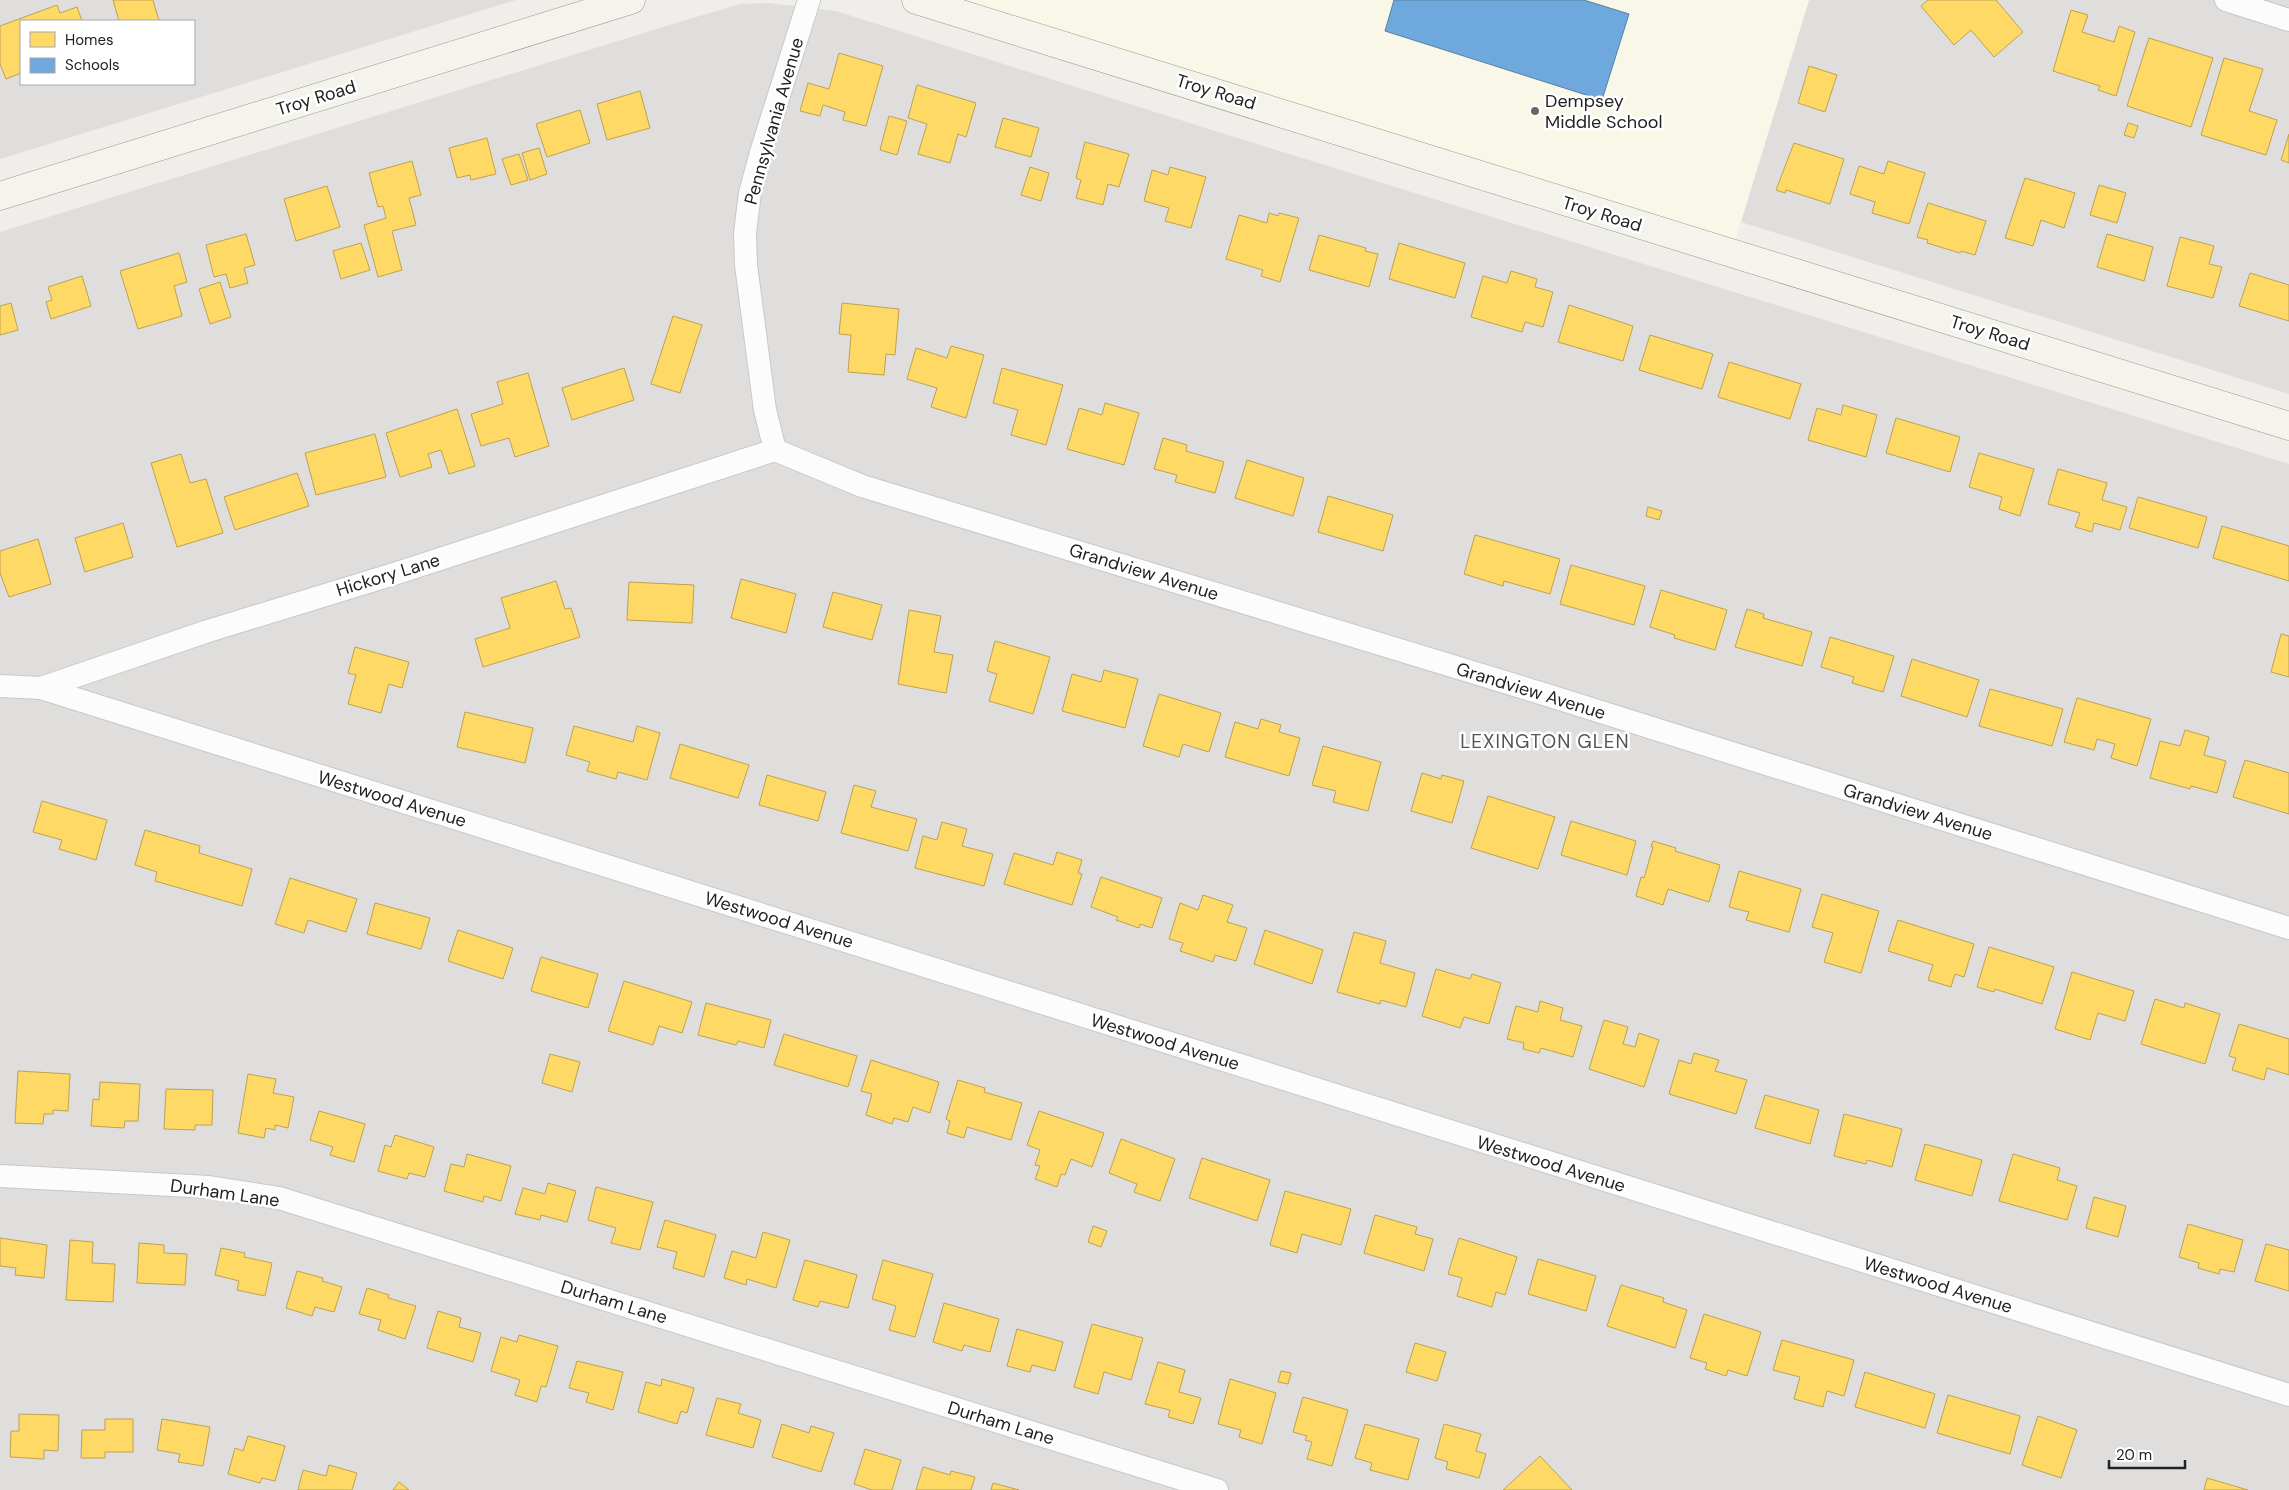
<svg xmlns="http://www.w3.org/2000/svg" width="2289" height="1490" font-family="'DM Sans',sans-serif">
  <style>
    .residential { fill: #dfdedc; fill-rule: evenodd }
    .education { fill: #f8f7e8 }
    .homes { fill: #ffd966; stroke: #bda252 }
    .schools { fill: #6fa8dc; stroke: #5880a4 }
    .lines { fill: none; stroke-linecap: round; stroke-linejoin: round }
    .street-casing { stroke: #c9c8c7; stroke-width: 24 }
    .secondary-casing { stroke: #999a82; stroke-width: 29 }
    .street { stroke: #fdfcfc; stroke-width: 22 }
    .secondary { stroke: #f4f4ed; stroke-width: 28 }
    .poi-dot { fill: #6a6968; stroke: #fff; stroke-width: 2 }
    .labels { text-anchor: middle; dominant-baseline: central; stroke-width: 5; stroke-linejoin: round; paint-order: stroke }
    .street-label { font-size: 18px; fill: #222; stroke: #fff }
    .poi-label { font-size: 18px; fill: #222; stroke: #fff; text-anchor: start }
    .neighbourhood-label { font-size: 19px; letter-spacing: 1px; fill: #555; stroke: #fff }
  </style>
  <rect width="100%" height="100%" fill="#f0eeeb"/>
  <g class="residential">
    <path d="M0,0H516L0,159ZM21,21H194V84H21Z"/>
    <path d="M1809,0H2289V394L1741,222Z"/>
    <path d="M768,3L836,11L1212,130L2289,464V1490H0V232L676,23L740,4Z"/>
  </g>
  <path class="education" d="M947,0H1809L1732,250Z"/>
  <g class="homes">
    <path d="M113,0H153L159,21H119Z"/>
    <path d="M1928,0H1996L2023,32L1994,57L1971,30L1954,45L1921,6Z"/>
    <path d="M57,5L60,13L77,7L82,21H21V73L6,79L0,64V26Z"/>
    <path d="M2071,10L2088,15L2082,32L2114,42L2119,26L2135,32L2116,96L2098,90L2100,86L2053,71Z"/>
    <path d="M2149,38L2213,58L2191,127L2127,106Z"/>
    <path d="M839,53L883,66L866,126L843,120L845,112L823,105L820,116L800,111L808,83L829,89Z"/>
    <path d="M2224,58L2263,69L2249,111L2277,120L2266,155L2201,135Z"/>
    <path d="M1809,66L1837,75L1825,112L1798,103Z"/>
    <path d="M917,85L976,103L966,137L958,134L950,163L918,154L927,124L908,118Z"/>
    <path d="M640,91L650,128L607,140L597,104Z"/>
    <path d="M580,110L590,143L547,157L536,124Z"/>
    <path d="M889,116L907,121L897,155L880,150Z"/>
    <path d="M1003,118L1039,128L1031,157L995,147Z"/>
    <path d="M2128,123L2138,126L2134,138L2124,135Z"/>
    <path d="M2289,134V163L2281,160Z"/>
    <path d="M487,138L496,174L471,180L470,175L457,178L449,148Z"/>
    <path d="M1085,142L1129,154L1119,187L1108,184L1103,205L1076,198L1081,180L1076,178Z"/>
    <path d="M1794,143L1844,159L1830,204L1786,190L1785,193L1776,190Z"/>
    <path d="M539,148L547,174L530,180L522,153Z"/>
    <path d="M519,154L528,180L511,185L502,159Z"/>
    <path d="M412,161L421,195L409,198L416,225L392,231L402,270L378,277L364,225L386,218L383,206L378,207L369,173Z"/>
    <path d="M1888,161L1925,173L1909,224L1872,213L1875,202L1850,194L1859,166L1884,174Z"/>
    <path d="M1030,167L1049,173L1041,201L1021,195Z"/>
    <path d="M1170,167L1206,177L1191,228L1165,221L1169,208L1144,201L1152,170L1168,175Z"/>
    <path d="M2025,178L2075,193L2064,228L2041,220L2033,246L2005,238Z"/>
    <path d="M2099,185L2126,193L2117,223L2090,215Z"/>
    <path d="M327,186L340,227L296,241L284,199Z"/>
    <path d="M1928,203L1986,221L1975,255L1961,251L1960,253L1927,243L1928,240L1917,237Z"/>
    <path d="M1269,213L1278,216L1279,213L1299,218L1280,282L1261,276L1263,270L1226,259L1239,215L1267,223Z"/>
    <path d="M246,234L255,265L244,268L248,283L230,288L226,274L214,277L206,245Z"/>
    <path d="M2107,234L2153,247L2144,281L2097,267Z"/>
    <path d="M1319,235L1366,248L1365,251L1378,254L1369,287L1309,270Z"/>
    <path d="M2180,237L2214,246L2209,264L2222,267L2213,298L2167,286Z"/>
    <path d="M361,243L370,270L341,279L333,251Z"/>
    <path d="M1399,243L1465,263L1455,298L1389,279Z"/>
    <path d="M179,253L187,282L174,286L182,316L138,329L120,271Z"/>
    <path d="M1511,271L1537,279L1535,287L1553,292L1543,327L1525,322L1522,332L1471,317L1483,276L1507,283Z"/>
    <path d="M2250,273L2289,285V321L2239,306Z"/>
    <path d="M82,276L91,306L51,319L46,302L52,300L48,287Z"/>
    <path d="M220,282L231,317L210,324L199,289Z"/>
    <path d="M11,303L18,330L0,335V306Z"/>
    <path d="M842,303L899,309L895,355L886,354L884,375L848,372L851,335L839,334Z"/>
    <path d="M1569,305L1633,326L1623,361L1558,342Z"/>
    <path d="M673,316L702,325L680,393L651,384Z"/>
    <path d="M1650,335L1713,354L1702,389L1639,370Z"/>
    <path d="M951,346L984,355L966,418L931,407L937,388L907,379L916,348L947,358Z"/>
    <path d="M1729,362L1801,384L1790,419L1718,397Z"/>
    <path d="M624,368L634,400L572,420L562,388Z"/>
    <path d="M1002,368L1063,385L1046,445L1011,435L1018,410L993,403Z"/>
    <path d="M528,373L549,446L515,457L509,438L481,446L471,414L503,404L497,382Z"/>
    <path d="M1105,403L1139,413L1124,465L1067,449L1079,408L1102,415Z"/>
    <path d="M1843,405L1877,415L1866,457L1808,440L1817,408L1841,415Z"/>
    <path d="M457,409L475,466L449,474L441,450L428,454L432,467L400,477L386,433Z"/>
    <path d="M1896,418L1960,437L1950,472L1886,453Z"/>
    <path d="M375,434L386,477L316,495L305,453Z"/>
    <path d="M1163,438L1187,445L1186,451L1224,462L1215,493L1175,482L1177,475L1154,469Z"/>
    <path d="M1979,453L2034,469L2020,516L1999,509L2002,497L1969,487Z"/>
    <path d="M181,454L190,483L206,479L223,533L177,547L151,463Z"/>
    <path d="M1247,460L1304,478L1293,516L1235,498Z"/>
    <path d="M2058,469L2107,483L2102,500L2127,507L2120,530L2094,523L2092,532L2075,527L2080,513L2048,504Z"/>
    <path d="M297,473L309,506L235,530L224,497Z"/>
    <path d="M1328,496L1393,515L1383,551L1318,532Z"/>
    <path d="M2138,497L2207,517L2198,548L2129,528Z"/>
    <path d="M1648,507L1662,511L1659,520L1646,516Z"/>
    <path d="M123,523L133,557L85,572L75,538Z"/>
    <path d="M2222,526L2289,546V581L2213,558Z"/>
    <path d="M1475,535L1560,559L1550,594L1504,581L1503,586L1464,574Z"/>
    <path d="M38,539L51,584L9,597L0,573V551Z"/>
    <path d="M1571,565L1645,586L1634,625L1560,604Z"/>
    <path d="M741,579L796,594L786,633L731,618Z"/>
    <path d="M556,581L565,609L571,608L580,637L483,667L475,639L510,628L501,598Z"/>
    <path d="M629,582L694,585L692,623L627,620Z"/>
    <path d="M1661,590L1727,610L1715,650L1674,638L1675,635L1650,627Z"/>
    <path d="M833,592L882,605L872,640L823,627Z"/>
    <path d="M1747,609L1764,614L1763,618L1812,632L1802,666L1735,647Z"/>
    <path d="M909,610L941,616L934,652L953,655L946,693L898,684Z"/>
    <path d="M2281,634L2289,636V677L2271,672Z"/>
    <path d="M1830,637L1894,656L1883,692L1852,683L1854,677L1821,667Z"/>
    <path d="M995,641L1050,657L1033,714L989,701L997,674L987,671Z"/>
    <path d="M355,647L409,662L402,688L389,684L381,713L348,704L356,675L348,673Z"/>
    <path d="M1912,659L1979,680L1967,717L1901,696Z"/>
    <path d="M1104,670L1138,679L1125,728L1062,711L1072,674L1101,682Z"/>
    <path d="M1990,689L2063,709L2052,746L1979,726Z"/>
    <path d="M1159,694L1221,713L1209,752L1183,744L1179,757L1143,746Z"/>
    <path d="M2077,698L2151,719L2137,766L2111,758L2115,744L2097,739L2094,750L2064,742Z"/>
    <path d="M465,712L533,728L525,763L457,747Z"/>
    <path d="M1261,719L1281,725L1279,732L1300,738L1289,776L1225,757L1235,722L1258,729Z"/>
    <path d="M574,726L633,742L637,726L660,733L647,780L618,772L616,779L587,771L590,762L566,755Z"/>
    <path d="M2185,730L2209,737L2204,755L2226,761L2217,793L2191,786L2190,789L2150,778L2160,741L2180,746Z"/>
    <path d="M680,744L749,765L738,798L670,778Z"/>
    <path d="M1323,746L1381,762L1368,811L1333,802L1336,791L1312,785Z"/>
    <path d="M2245,760L2289,773V814L2233,797Z"/>
    <path d="M1422,773L1441,779L1442,775L1464,781L1452,823L1411,811Z"/>
    <path d="M767,775L826,792L818,821L759,805Z"/>
    <path d="M854,785L876,791L871,807L917,819L908,851L841,833Z"/>
    <path d="M1488,796L1555,817L1538,869L1471,848Z"/>
    <path d="M42,801L107,820L96,860L59,849L62,840L33,832Z"/>
    <path d="M1571,821L1636,841L1627,875L1561,855Z"/>
    <path d="M942,822L967,829L962,846L993,854L984,886L915,868L923,836L937,840Z"/>
    <path d="M145,830L200,846L199,853L252,869L242,906L155,881L157,872L135,865Z"/>
    <path d="M1653,841L1676,848L1675,851L1720,865L1709,902L1668,889L1663,905L1636,896L1641,877L1644,878L1653,847H1651Z"/>
    <path d="M1057,852L1082,860L1078,873L1082,874L1072,905L1004,884L1014,853L1053,865Z"/>
    <path d="M1739,871L1801,889L1789,932L1746,920L1749,912L1729,907Z"/>
    <path d="M1101,877L1162,898L1152,928L1140,924L1139,928L1116,920L1118,917L1091,907Z"/>
    <path d="M290,878L357,899L346,932L308,920L304,933L275,924Z"/>
    <path d="M1822,894L1879,911L1861,973L1824,962L1833,933L1812,927Z"/>
    <path d="M1203,895L1233,905L1227,922L1247,928L1236,961L1215,955L1213,962L1180,951L1183,943L1169,939L1180,903L1198,910Z"/>
    <path d="M375,903L430,918L421,949L367,934Z"/>
    <path d="M1898,920L1974,944L1964,977L1955,974L1951,987L1928,980L1933,965L1888,951Z"/>
    <path d="M458,930L513,948L503,979L448,961Z"/>
    <path d="M1265,930L1323,950L1312,984L1254,964Z"/>
    <path d="M1354,932L1386,941L1380,963L1415,973L1406,1007L1381,1000L1380,1004L1337,992Z"/>
    <path d="M1989,947L2054,967L2042,1004L1995,989L1994,992L1977,987Z"/>
    <path d="M541,957L598,974L588,1008L531,991Z"/>
    <path d="M1436,969L1470,979L1472,974L1501,983L1489,1024L1464,1017L1460,1028L1422,1016Z"/>
    <path d="M2072,972L2134,991L2125,1021L2098,1013L2090,1040L2055,1029Z"/>
    <path d="M624,981L692,1002L682,1033L659,1026L653,1045L608,1031Z"/>
    <path d="M2155,999L2184,1008L2185,1003L2220,1014L2205,1064L2141,1044Z"/>
    <path d="M1540,1001L1563,1008L1560,1020L1582,1026L1573,1057L1541,1048L1539,1053L1523,1049L1524,1043L1507,1039L1516,1006L1538,1012Z"/>
    <path d="M706,1003L771,1020L764,1048L738,1041L736,1045L698,1035Z"/>
    <path d="M1604,1020L1628,1027L1623,1044L1635,1047L1639,1033L1659,1040L1644,1087L1589,1069Z"/>
    <path d="M2239,1024L2289,1039V1075L2267,1068L2264,1080L2232,1070L2236,1058L2229,1056Z"/>
    <path d="M784,1034L857,1056L848,1087L774,1065Z"/>
    <path d="M1694,1053L1719,1060L1715,1071L1747,1080L1736,1114L1669,1094L1679,1060L1691,1064Z"/>
    <path d="M550,1054L580,1062L572,1092L542,1083Z"/>
    <path d="M871,1060L939,1082L930,1113L913,1107L908,1122L894,1118L892,1124L866,1115L872,1094L861,1091Z"/>
    <path d="M18,1071L70,1074L68,1111L53,1110V1114H44L43,1124L15,1123Z"/>
    <path d="M248,1074L276,1079L273,1093L294,1097L288,1128L275,1125V1130L266,1128L264,1138L238,1133Z"/>
    <path d="M958,1080L985,1088L984,1092L1022,1103L1011,1140L967,1127L964,1138L947,1133L950,1121L946,1119Z"/>
    <path d="M100,1082L140,1084L138,1121H125L124,1128L91,1126L93,1099L99,1100Z"/>
    <path d="M166,1089L213,1090L212,1125H195V1130L164,1129Z"/>
    <path d="M1765,1095L1819,1110L1810,1144L1755,1128Z"/>
    <path d="M319,1111L365,1124L354,1162L330,1155L333,1147L310,1140Z"/>
    <path d="M1039,1111L1104,1133L1092,1167L1071,1159L1065,1175L1061,1174L1057,1187L1035,1179L1040,1166L1035,1165L1040,1150L1027,1145Z"/>
    <path d="M1844,1114L1902,1129L1892,1167L1867,1160L1866,1164L1834,1156Z"/>
    <path d="M395,1135L434,1147L425,1177L409,1173L407,1179L378,1171L385,1145L391,1147Z"/>
    <path d="M1121,1139L1175,1159L1160,1201L1134,1192L1137,1184L1109,1173Z"/>
    <path d="M1925,1144L1982,1160L1972,1196L1915,1180Z"/>
    <path d="M467,1154L511,1166L501,1201L484,1196L483,1202L444,1191L451,1164L464,1167Z"/>
    <path d="M2013,1154L2060,1168L2057,1180L2077,1186L2067,1220L1999,1201Z"/>
    <path d="M1202,1158L1270,1180L1257,1221L1189,1198Z"/>
    <path d="M548,1183L576,1191L567,1222L541,1215L540,1220L515,1214L523,1188L545,1194Z"/>
    <path d="M596,1187L653,1202L640,1250L611,1243L616,1228L588,1220Z"/>
    <path d="M1285,1191L1351,1209L1341,1245L1302,1234L1297,1253L1270,1245Z"/>
    <path d="M2094,1197L2126,1206L2118,1237L2086,1228Z"/>
    <path d="M1375,1215L1417,1227L1415,1234L1433,1239L1424,1271L1364,1253Z"/>
    <path d="M665,1220L716,1235L704,1277L673,1268L677,1252L657,1247Z"/>
    <path d="M2188,1224L2243,1240L2234,1272L2220,1269L2219,1274L2198,1268L2199,1263L2179,1257Z"/>
    <path d="M1093,1226L1107,1231L1101,1247L1088,1242Z"/>
    <path d="M763,1232L790,1240L776,1288L747,1279L746,1285L724,1278L732,1251L756,1258Z"/>
    <path d="M0,1238L47,1245L44,1278L15,1275L16,1268L0,1266Z"/>
    <path d="M1459,1238L1517,1257L1505,1295L1496,1292L1492,1307L1457,1296L1462,1278L1448,1274Z"/>
    <path d="M70,1240L93,1242L92,1263L115,1264L113,1302L66,1300Z"/>
    <path d="M139,1243L164,1245V1253L187,1254L185,1285L137,1283Z"/>
    <path d="M2266,1244L2289,1250V1291L2255,1281Z"/>
    <path d="M221,1248L245,1253L244,1257L272,1263L265,1296L237,1290L239,1281L215,1275Z"/>
    <path d="M1538,1259L1596,1276L1586,1311L1528,1294Z"/>
    <path d="M805,1260L857,1275L848,1308L820,1301L818,1307L793,1300Z"/>
    <path d="M883,1260L933,1274L915,1337L889,1330L896,1306L872,1299Z"/>
    <path d="M297,1271L323,1278L322,1281L342,1287L334,1312L315,1307L312,1316L286,1308Z"/>
    <path d="M1621,1285L1664,1298L1663,1302L1687,1310L1675,1348L1607,1326Z"/>
    <path d="M367,1288L389,1295L388,1298L416,1306L405,1339L378,1330L381,1320L359,1314Z"/>
    <path d="M944,1303L999,1319L990,1352L964,1345L962,1351L933,1342Z"/>
    <path d="M438,1311L461,1318L459,1327L481,1333L473,1362L427,1348Z"/>
    <path d="M1704,1314L1761,1332L1747,1376L1728,1370L1726,1376L1705,1369L1707,1363L1690,1358Z"/>
    <path d="M1092,1324L1143,1338L1131,1380L1104,1372L1098,1394L1074,1387Z"/>
    <path d="M1017,1329L1063,1342L1055,1371L1032,1365L1030,1372L1007,1366Z"/>
    <path d="M519,1335L558,1346L546,1387L541,1386L537,1402L515,1395L520,1380L491,1371L501,1337L517,1342Z"/>
    <path d="M1782,1340L1854,1360L1844,1396L1827,1391L1823,1407L1794,1399L1800,1377L1773,1370Z"/>
    <path d="M1415,1343L1446,1352L1437,1381L1406,1372Z"/>
    <path d="M577,1361L623,1372L613,1410L586,1402L589,1393L569,1388Z"/>
    <path d="M1158,1362L1185,1370L1179,1392L1201,1398L1193,1424L1168,1417L1170,1410L1145,1404Z"/>
    <path d="M1281,1371L1291,1373L1288,1384L1278,1382Z"/>
    <path d="M1865,1372L1935,1394L1925,1428L1855,1407Z"/>
    <path d="M662,1379L694,1388L687,1413L681,1411L677,1424L638,1412L646,1382L661,1386Z"/>
    <path d="M1230,1379L1276,1393L1262,1444L1239,1437L1241,1430L1218,1424Z"/>
    <path d="M1948,1395L2020,1416L2010,1454L1937,1433Z"/>
    <path d="M1303,1397L1348,1410L1332,1466L1307,1459L1312,1442L1305,1440L1307,1436L1293,1432Z"/>
    <path d="M717,1398L741,1404L738,1413L761,1420L753,1448L706,1435Z"/>
    <path d="M19,1414L59,1415L58,1451L44,1450V1459L10,1457L11,1431H19Z"/>
    <path d="M2038,1416L2077,1430L2061,1478L2022,1465Z"/>
    <path d="M105,1419H133V1452H105V1458H81L82,1430H105Z"/>
    <path d="M162,1419L210,1427L203,1466L178,1462L180,1454L157,1450Z"/>
    <path d="M782,1424L809,1433L811,1426L834,1433L821,1472L772,1457Z"/>
    <path d="M1365,1424L1419,1439L1408,1480L1370,1470L1372,1463L1355,1458Z"/>
    <path d="M1444,1424L1481,1434L1476,1451L1486,1454L1479,1478L1446,1469L1448,1462L1435,1458Z"/>
    <path d="M248,1436L285,1446L275,1481L262,1478L260,1483L228,1474L235,1448L243,1451Z"/>
    <path d="M865,1449L901,1460L892,1490H872L854,1484Z"/>
    <path d="M1540,1456L1572,1490H1503Z"/>
    <path d="M329,1465L357,1473L352,1490H298L303,1470L326,1476Z"/>
    <path d="M923,1467L950,1475L951,1471L975,1477L971,1490H916Z"/>
    <path d="M2207,1478L2248,1490H2204Z"/>
    <path d="M399,1482L409,1490H393Z"/>
    <path d="M993,1483L1019,1490H991Z"/>
  </g>
  <path class="schools" d="M1394,0H1584L1629,14L1602,100L1385,31Z"/>
  <g class="lines">
    <g class="street-casing">
      <g id="street">
        <path d="M2226,0L2289,20"/>
        <path d="M775,450L862,486L1547,695L2289,928"/>
        <path d="M775,450L765,410L746,265L745,233L750,193L762,149L809,0"/>
        <path d="M0,686L41,688L205,632L394,574L775,450"/>
        <path d="M41,688L2289,1395"/>
        <path d="M0,1176L209,1187L279,1198L1217,1490"/>
      </g>
    </g>
    <g class="secondary-casing">
      <g id="secondary">
        <path d="M916,0L2289,426"/>
        <path d="M0,196L631,0"/>
      </g>
    </g>
    <use href="#street" class="street"/>
    <use href="#secondary" class="secondary"/>
  </g>
  <circle class="poi-dot" cx="1535" cy="111" r="5"/>
  <g class="labels">
    <g class="street-label">
      <text transform="translate(1216 92) rotate(17)">Troy Road</text>
      <text transform="translate(316 98) rotate(-17)">Troy Road</text>
      <text transform="translate(774 121) rotate(-74)">Pennsylvania Avenue</text>
      <text transform="translate(1602 214) rotate(17)">Troy Road</text>
      <text transform="translate(1990 333) rotate(17)">Troy Road</text>
      <text transform="translate(1144 572) rotate(17)">Grandview Avenue</text>
      <text transform="translate(388 575) rotate(-17)">Hickory Lane</text>
      <text transform="translate(1531 691) rotate(17)">Grandview Avenue</text>
      <text transform="translate(392 799) rotate(17)">Westwood Avenue</text>
      <text transform="translate(1918 812) rotate(17)">Grandview Avenue</text>
      <text transform="translate(779 920) rotate(17)">Westwood Avenue</text>
      <text transform="translate(1165 1042) rotate(17)">Westwood Avenue</text>
      <text transform="translate(1551 1164) rotate(17)">Westwood Avenue</text>
      <text transform="translate(225 1193) rotate(8)">Durham Lane</text>
      <text transform="translate(1938 1285) rotate(17)">Westwood Avenue</text>
      <text transform="translate(614 1302) rotate(17)">Durham Lane</text>
      <text transform="translate(1001 1423) rotate(17)">Durham Lane</text>
    </g>
    <g class="poi-label">
      <text x="1545" y="101">Dempsey<tspan x="1545" dy="21">Middle School</tspan></text>
    </g>
    <g class="neighbourhood-label">
      <text x="1545" y="741">LEXINGTON GLEN</text>
    </g>
  </g>
  <rect x="20" y="20" width="175" height="65" fill="#ffffff" stroke="#a7a7a7"/>
  <rect x="30" y="32" width="25" height="15" fill="#ffd966" stroke="#a7a7a7"/>
  <text x="65" y="45" font-size="15" fill="#222222">Homes</text>
  <rect x="30" y="58" width="25" height="15" fill="#6fa8dc" stroke="#a7a7a7"/>
  <text x="65" y="70" font-size="15" fill="#222222">Schools</text>
  <path d="M2109 1460v8h76v-8" fill="none" stroke="#222222" stroke-width="2.5"/>
  <text x="2116" y="1460" font-size="15" fill="#222222" stroke="#ffffff" stroke-width="4" paint-order="stroke">20 m</text>
</svg>
